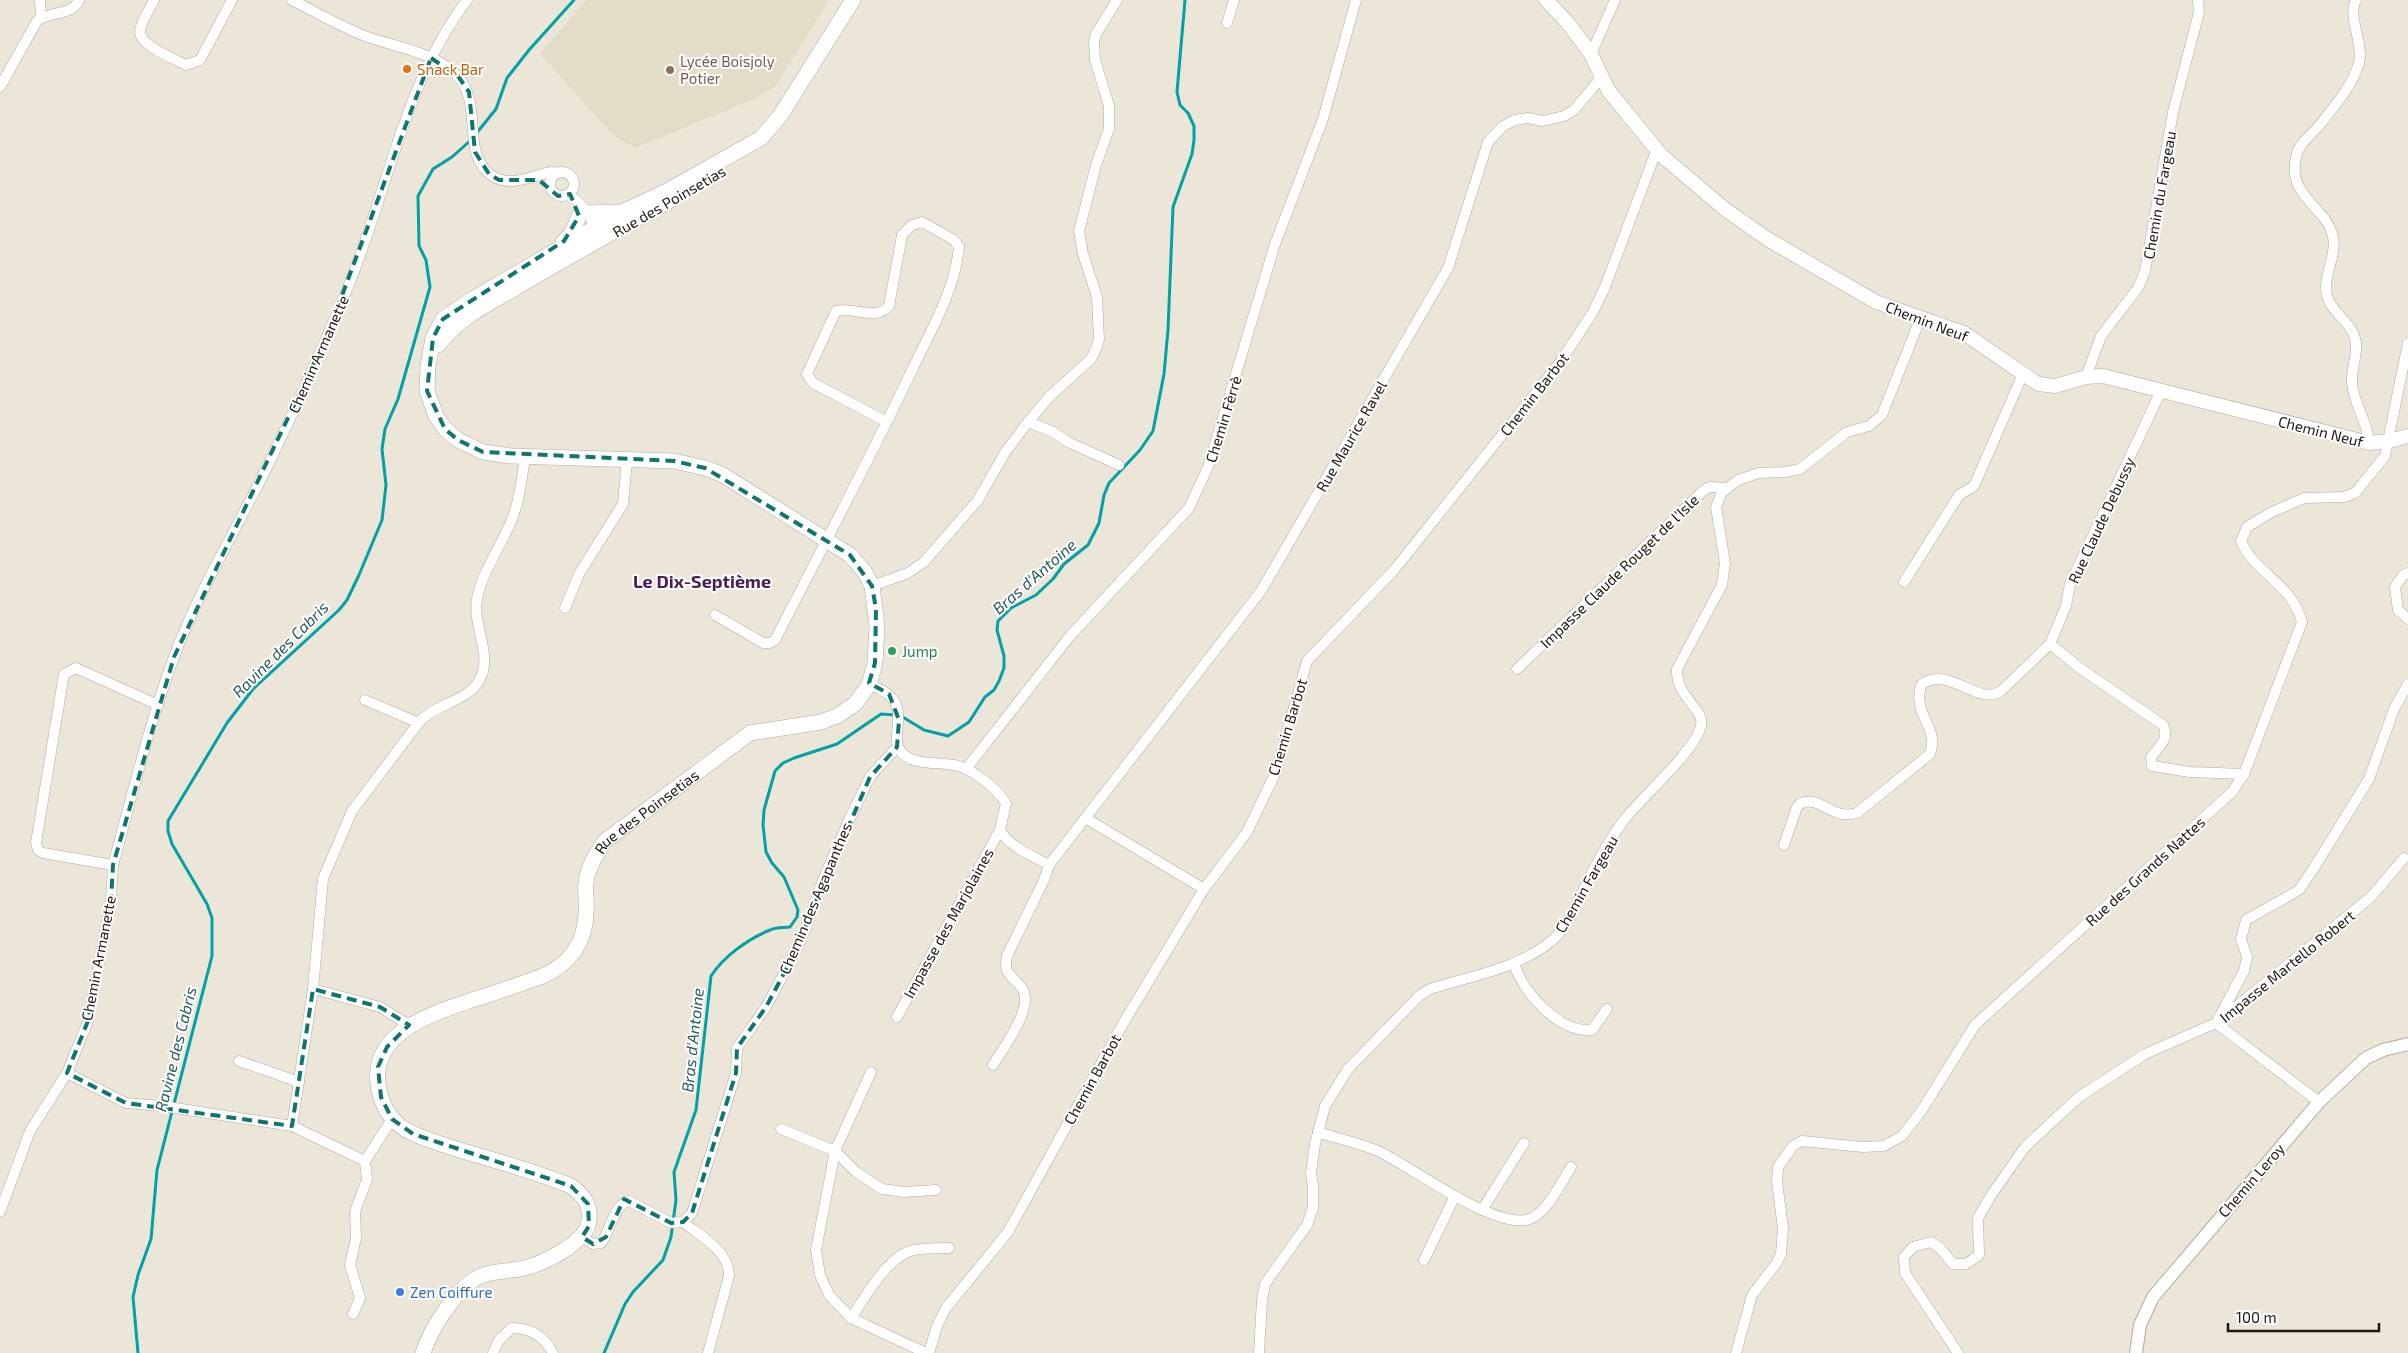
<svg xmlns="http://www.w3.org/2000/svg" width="2408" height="1353" font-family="'Exo 2',sans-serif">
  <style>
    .built { fill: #e3ddc7 }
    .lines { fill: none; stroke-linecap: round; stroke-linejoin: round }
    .stream { stroke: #02a1a7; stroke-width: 3 }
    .minor-casing { stroke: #afab9e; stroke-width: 11 }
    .tertiary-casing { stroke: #afab9e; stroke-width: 14 }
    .secondary-casing { stroke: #afab9e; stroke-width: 15 }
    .primary-casing { stroke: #afab9e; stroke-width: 16 }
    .minor { stroke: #fff; stroke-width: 10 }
    .tertiary { stroke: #fff; stroke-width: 12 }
    .secondary { stroke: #fff; stroke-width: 14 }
    .primary { stroke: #fff; stroke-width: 15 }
    .marked { fill: none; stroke: #0f766e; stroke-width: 4; stroke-dasharray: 10 6; stroke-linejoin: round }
    .food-dot { fill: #e8710a; stroke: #fff; stroke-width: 2 }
    .education-dot { fill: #8d6e63; stroke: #fff; stroke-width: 2 }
    .leisure-dot { fill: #2e9e5b; stroke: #fff; stroke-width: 2 }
    .shop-dot { fill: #3f7fe0; stroke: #fff; stroke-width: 2 }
    .labels { text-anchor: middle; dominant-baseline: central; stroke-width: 4; stroke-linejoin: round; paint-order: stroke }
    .education-label { font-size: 15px; fill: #785e54; stroke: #fff; text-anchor: start }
    .food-label { font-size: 15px; fill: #c56008; stroke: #fff; text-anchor: start }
    .street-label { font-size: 15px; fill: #1b1914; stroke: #fff }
    .leisure-label { font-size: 15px; fill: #27864d; stroke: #fff; text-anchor: start }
    .shop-label { font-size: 15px; fill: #366cbe; stroke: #fff; text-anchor: start }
    .water-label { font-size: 16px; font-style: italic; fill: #265b5d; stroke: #fff }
    .quarter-label { font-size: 18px; font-weight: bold; fill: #492055; stroke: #fff }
  </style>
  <rect width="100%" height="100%" fill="#ebe6d8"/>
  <path class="built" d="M586,0H829L775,87L752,100L635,148L613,135L540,54Z"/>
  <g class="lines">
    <g class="stream">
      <path d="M475,135L496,109L507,78L529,50L574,0"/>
      <path d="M901,716L924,730L948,736L969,722L985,697L994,690L999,681L1004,668V656L997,630L998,621L1011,608L1036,595L1053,579L1064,564L1088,545L1099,523L1104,495L1109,483L1140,450L1153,431L1164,374L1168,330L1173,207L1192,154L1194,140V126L1188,113L1180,105L1177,92L1185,0"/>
      <path d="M138,1353L133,1297L138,1275L151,1239L157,1170L212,956V918L207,904L172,844L168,831V821L227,723L253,689L339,610L347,600L359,575L382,520L386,485L382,449L385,429L398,399L430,287L426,260L419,246L418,196L433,169L452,157L471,140"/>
      <path d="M604,1353L625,1304L633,1292L663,1260L671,1237L676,1200L674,1172L696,1110L711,976C724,956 748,939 770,930C776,927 784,928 790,927L797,917L798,910L784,877L772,863L766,852L763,825L764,810L775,771L783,763L794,758L837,744L881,714L895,715"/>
    </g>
    <g class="minor-casing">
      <g id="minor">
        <path d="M40,0L41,18"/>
        <path d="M154,0C150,9 140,22 140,32C140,46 175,59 186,65L200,60L232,0"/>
        <path d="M292,0C315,12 336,24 360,34C391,47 437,51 459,78C483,106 461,154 491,175C510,189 532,175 552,172L559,173"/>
        <path d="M2356,0C2347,15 2364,44 2359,63C2352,87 2333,108 2318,127C2309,137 2299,143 2296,157C2287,196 2324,206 2332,233C2339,254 2322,274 2327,296C2331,311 2347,320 2353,333C2361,348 2351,366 2352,382C2353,404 2368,421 2369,443"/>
        <path d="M1227,23L1234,0"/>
        <path d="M1591,54L1615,0"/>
        <path d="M0,87L37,21C49,11 73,16 79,0"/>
        <circle cx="562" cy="184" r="12"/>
        <path d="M571,197C582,203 596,222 594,234"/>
        <path d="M2086,377L2101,336L2138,288L2145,271L2173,112L2199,12L2198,0"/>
        <path d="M1028,422L1053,432L1068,442L1119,465"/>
        <path d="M2408,573L2403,575L2395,587L2398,610L2408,619"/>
        <path d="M1904,582L1959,495L1974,486L2023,374"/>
        <path d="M872,586L908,573L924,562L978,500L1006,451L1028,422L1050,396L1091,359L1096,349L1099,339L1097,297L1083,254L1079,231L1096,165L1109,129V106L1095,60L1094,42L1096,34L1117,0"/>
        <path d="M565,608L579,574L623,504L627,460"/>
        <path d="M715,615L763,643H770L775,640C821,550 869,461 912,370C931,330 955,291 959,247L954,240L922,222L912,225L902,235L889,306C875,322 854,306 836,311L807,374L813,383L887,422"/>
        <path d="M2050,644L2081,669L2163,725C2170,739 2159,747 2151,757L2152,766L2190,772L2244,774"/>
        <path d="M1517,669L1704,490L1710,487L1727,488"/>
        <path d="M869,685C920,701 885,735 902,753C913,765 938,762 954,765C972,768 996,788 1006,803L1000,830C1009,847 1033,856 1049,865L1044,880L1007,956C1003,976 1012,974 1022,988C1035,1007 1003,1048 993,1065"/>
        <path d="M365,700L419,723"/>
        <path d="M966,769L1070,636L1189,508L1208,467L1275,244L1323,119L1356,0"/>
        <path d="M1087,819L1204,889"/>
        <path d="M1784,845L1797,807L1801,803C1821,795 1831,821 1857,813L1930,754C1940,727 1912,716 1921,685C1949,664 1977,707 2001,691L2050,644L2066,606L2070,584L2161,391"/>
        <path d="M113,865L43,853L38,850L36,843L64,674L76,668L158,705"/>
        <path d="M1049,865L1261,591L1448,268L1488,142L1503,126L1515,120L1528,118L1543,121L1564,116L1574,110L1602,77"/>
        <path d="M1514,963C1522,992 1559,1033 1592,1030L1607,1009"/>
        <path d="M897,1017L1000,830"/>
        <path d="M409,1025L380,1007L313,989L323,879L331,860L352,811L420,721C438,703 467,701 479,681C494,656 472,626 477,599C482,571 502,545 512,519C520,499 522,477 525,456"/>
        <path d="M239,1061L299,1082"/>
        <path d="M871,1072L835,1151L816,1250L820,1275L829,1295L851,1318L926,1353"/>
        <path d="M67,1073L126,1103L162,1106L292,1126L365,1161L367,1179L355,1212L356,1238L350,1265L360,1298L353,1314"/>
        <path d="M2319,1102L2216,1023L2371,897L2404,858"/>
        <path d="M292,1126L313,989"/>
        <path d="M781,1129L835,1151L856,1172L882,1189L904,1192L936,1190"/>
        <path d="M1318,1132C1338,1139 1361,1143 1380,1152C1412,1167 1500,1234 1532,1218C1547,1211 1562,1182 1571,1167"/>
        <path d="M365,1161L392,1119"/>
        <path d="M1482,1210L1524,1143"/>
        <path d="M0,1212L30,1131L67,1073L88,1021L111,900L113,865C132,796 149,724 174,657C199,589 238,527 269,463C298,403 325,343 350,282C388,188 405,82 467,0"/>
        <path d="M683,1222C701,1237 729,1250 729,1276L708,1353"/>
        <path d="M582,1237L593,1244L601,1243C610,1233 614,1203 629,1201L671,1223L683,1222L692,1213L736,1073L737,1048L766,1007L789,964L806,928L823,880L849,820L870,777L897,747"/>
        <path d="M1424,1260L1455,1196"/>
        <path d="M851,1318C864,1299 889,1254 914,1250C925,1248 937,1248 949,1248"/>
        <path d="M493,1353L499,1340L512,1328C531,1328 544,1336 553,1353"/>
        <path d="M929,1353L937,1326L946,1308L1008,1232L1124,1022L1204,889L1247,832L1276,772L1307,661L1395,569L1561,361L1593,312L1605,287L1657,149"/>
        <path d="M1259,1353L1262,1300L1265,1284L1307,1225L1313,1208V1186L1311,1173L1315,1144L1325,1106L1348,1069L1419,996L1430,989C1470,976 1517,969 1550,942C1568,928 1575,906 1586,885C1597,862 1609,840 1624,820C1642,797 1695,751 1701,726C1705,708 1675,697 1677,669L1722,585L1725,563L1716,507L1722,492L1738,480L1759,473L1785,472L1800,469L1847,432L1869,426L1882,415L1921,317"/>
        <path d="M1736,1353L1752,1295L1776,1264L1781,1254L1783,1228L1777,1182L1778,1167L1793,1146L1802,1141L1863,1147L1884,1146L1902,1136L1922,1110L1975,1025L2232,792L2244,774L2302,622C2291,582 2254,573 2241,541L2247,527L2270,513L2304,498L2344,497L2355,493L2385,456L2408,343"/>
        <path d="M1958,1353L1905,1273L1904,1257L1913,1247L1931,1242L1940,1248L1953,1264H1966L1979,1255L1978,1218L1992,1194L2025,1147L2079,1097L2145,1054L2216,1023L2244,971L2247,957L2241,939L2246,920L2299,890L2312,871L2369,779L2394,709L2408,684"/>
      </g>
    </g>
    <g class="tertiary-casing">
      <path id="tertiary" d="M2136,1353L2140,1325L2153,1297L2319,1102L2366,1058L2383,1050L2408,1044"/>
    </g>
    <g class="secondary-casing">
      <path id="secondary" d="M1546,0L1567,22L1591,54L1608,90L1661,155L1726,210L1769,240L1876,302L1964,333L2038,384L2055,386L2086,377L2103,376L2369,443L2389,441L2408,436"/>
    </g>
    <g class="primary-casing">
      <g id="primary">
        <path d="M586,213L618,212"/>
        <path d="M563,242L572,233L579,216"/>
        <path d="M438,345C459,317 487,305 517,287C569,256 623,227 676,197"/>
        <path id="s1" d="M423,1353C430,1331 452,1295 472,1281C487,1270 507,1272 524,1268C543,1264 587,1242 589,1221C591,1204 583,1195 571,1186C537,1172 501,1162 466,1152C448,1146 429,1141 412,1133C394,1125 383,1109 379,1090C367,1033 431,1014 472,1000C495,993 518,985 540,977C568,966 585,944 586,913C587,903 585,893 586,882C588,867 596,854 605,841L750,733L821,722L837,716L855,704L869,685L875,663L877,626L872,586L864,571L850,555L723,475L705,468L674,461L511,456L483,452L458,440L445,429L436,416L427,391L428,366L433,338L443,319L471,300L622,212L667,191L761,138L780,116L853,0"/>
      </g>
    </g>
    <use href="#minor" class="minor"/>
    <use href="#tertiary" class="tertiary"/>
    <use href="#secondary" class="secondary"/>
    <use href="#primary" class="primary"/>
  </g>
  <path class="marked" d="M431,58L458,76L469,92L475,152L489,174L499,180H539L558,196L570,194L579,216L564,241L443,319L433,338L427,391L445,429L458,440L483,452L674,461L705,468L850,555L872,586L876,609L875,663L869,683L889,694L899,720L897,747L870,777L789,964L766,1007L737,1048L736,1073L692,1213L683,1222L671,1223L624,1199L606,1237L593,1244L582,1237L589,1226L588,1204L571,1186L413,1134L392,1119L381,1097L378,1067L387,1047L409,1025L380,1007L313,989L292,1126L126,1103L67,1073L88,1021L111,900L113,865L174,657L326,338Z"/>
  <circle class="food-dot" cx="407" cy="69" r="5"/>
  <circle class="education-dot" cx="670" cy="70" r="5"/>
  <circle class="leisure-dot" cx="892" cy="651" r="5"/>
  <circle class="shop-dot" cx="400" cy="1292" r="5"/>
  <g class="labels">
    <g class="education-label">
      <text x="680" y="61">Lycée Boisjoly<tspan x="680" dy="17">Potier</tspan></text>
    </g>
    <g class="food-label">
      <text x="417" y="69">Snack Bar</text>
    </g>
    <g class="street-label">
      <text transform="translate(2159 195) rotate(-80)">Chemin du Fargeau</text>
      <text transform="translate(669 201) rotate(-30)">Rue des Poinsetias</text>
      <text transform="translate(1927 321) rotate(21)">Chemin Neuf</text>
      <text transform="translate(318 354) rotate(-66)">Chemin Armanette</text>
      <text transform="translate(1534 394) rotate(-52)">Chemin Barbot</text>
      <text transform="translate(1223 419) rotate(-73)">Chemin Fèrrè</text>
      <text transform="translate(2321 431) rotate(14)">Chemin Neuf</text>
      <text transform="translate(1351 436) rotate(-60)">Rue Maurice Ravel</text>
      <text transform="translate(2101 520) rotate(-65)">Rue Claude Debussy</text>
      <text transform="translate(1619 571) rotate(-44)">Impasse Claude Rouget de l'Isle</text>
      <text transform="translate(1287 727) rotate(-73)">Chemin Barbot</text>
      <text stroke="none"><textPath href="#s1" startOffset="918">Rue des Poinsetias</textPath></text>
      <text transform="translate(2145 871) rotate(-42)">Rue des Grands Nattes</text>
      <text transform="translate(1586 884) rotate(-60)">Chemin Fargeau</text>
      <text transform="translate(815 898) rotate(-67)">Chemin des Agapanthes</text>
      <text transform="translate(948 923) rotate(-61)">Impasse des Marjolaines</text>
      <text transform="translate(98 958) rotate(-79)">Chemin Armanette</text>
      <text transform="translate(2287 966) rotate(-39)">Impasse Martello Robert</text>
      <text transform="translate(1092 1079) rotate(-61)">Chemin Barbot</text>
      <text transform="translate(2251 1180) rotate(-49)">Chemin Leroy</text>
    </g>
    <g class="leisure-label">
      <text x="902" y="651">Jump</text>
    </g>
    <g class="shop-label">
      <text x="410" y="1292">Zen Coiffure</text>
    </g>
    <g class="water-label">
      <text transform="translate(1034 576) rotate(-41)">Bras d'Antoine</text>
      <text transform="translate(280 649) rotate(-45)">Ravine des Cabris</text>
      <text transform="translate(692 1040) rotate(-84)">Bras d'Antoine</text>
      <text transform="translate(175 1049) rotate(-76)">Ravine des Cabris</text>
    </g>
    <g class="quarter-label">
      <text x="702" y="581">Le Dix-Septième</text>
    </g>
  </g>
  <path d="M2228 1323v8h151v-8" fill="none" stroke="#1b1914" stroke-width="2.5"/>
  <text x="2236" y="1323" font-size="15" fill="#1b1914" stroke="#ffffff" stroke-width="4" paint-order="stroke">100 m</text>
</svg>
